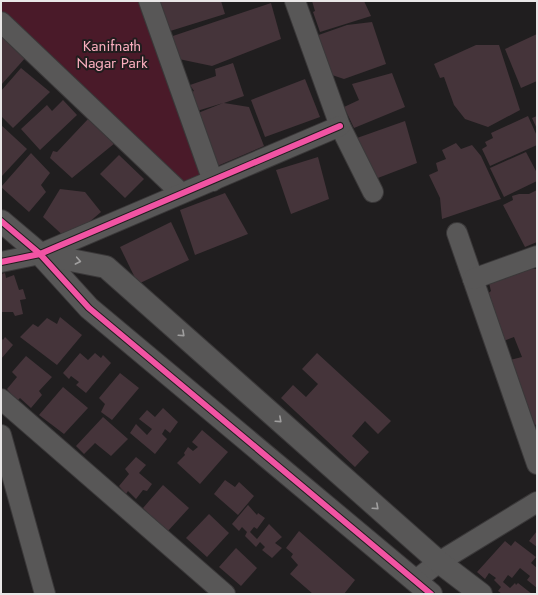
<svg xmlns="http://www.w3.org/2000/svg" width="538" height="595" font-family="Jost,sans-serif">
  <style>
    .green { fill: #4a1a29 }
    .building { fill: #45343a }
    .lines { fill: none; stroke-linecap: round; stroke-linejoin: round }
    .minor-casing { stroke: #3a3839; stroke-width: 22 }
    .tertiary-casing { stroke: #3a3839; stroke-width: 24 }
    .minor { stroke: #585757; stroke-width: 20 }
    .tertiary { stroke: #585757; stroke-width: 22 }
    .cycleway-casing { stroke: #211d1e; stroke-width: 8 }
    .cycleway { stroke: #f153a3; stroke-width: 6 }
    .oneway { stroke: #a09f9f }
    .labels { text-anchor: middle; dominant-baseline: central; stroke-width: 4; stroke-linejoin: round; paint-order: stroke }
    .park-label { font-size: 15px; fill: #f9aebe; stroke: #211d1e }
  </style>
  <rect width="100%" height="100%" fill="#201e1f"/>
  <path class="green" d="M1,1H149L213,181L181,193L1,22Z"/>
  <g class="building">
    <path d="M156,1H221L225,14L167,32Z"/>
    <path d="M312,1H364L371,16L320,32L313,12L315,11Z"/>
    <path d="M271,3L281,39L212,66L174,58L167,38Z"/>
    <path d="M372,22L386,64L344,79L323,72L310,38L347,25Z"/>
    <path d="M1,31L27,56L1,85Z"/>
    <path d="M537,34V81L521,88L505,49Z"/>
    <path d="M476,45H499L520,110L488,127L465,119L454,105L444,77L440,78L434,64Z"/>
    <path d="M233,63L244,96L224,103L249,107L264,146L215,167L193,115L223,103L197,111L189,93L194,91L190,85L216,76L215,69Z"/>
    <path d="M21,68L50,92L13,128L1,116V91Z"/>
    <path d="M392,73L405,107L354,128L344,107L359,100L352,84Z"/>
    <path d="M305,79L320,117L265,137L251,100Z"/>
    <path d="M63,100L77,115L40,150L21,129L47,105L52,111Z"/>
    <path d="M528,116L537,136V145L490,166L482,149L487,146L485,142L493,138L491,133Z"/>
    <path d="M537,116V129L532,118Z"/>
    <path d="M89,118L115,143L72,178L50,158L53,151L57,152Z"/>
    <path d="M405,121L417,163L370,181L357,138Z"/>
    <path d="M1,125L27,149L1,177Z"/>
    <path d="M456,143L461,149L472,145L481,156L501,199L442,219L440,198L429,175L438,171L436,163L446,159L442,150Z"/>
    <path d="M526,152L537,173V181L504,197L490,168Z"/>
    <path d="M31,153L50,173L41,185L46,192L29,212L1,187Z"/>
    <path d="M119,155L144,179L125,198L100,174Z"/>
    <path d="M318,157L329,199L291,214L276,170Z"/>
    <path d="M60,189L85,192L101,212L68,240L43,217Z"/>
    <path d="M537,190V242L525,247L503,205L513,200L512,196L519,194H529Z"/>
    <path d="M225,193L248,234L195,255L180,210Z"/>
    <path d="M171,222L189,260L138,284L120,247Z"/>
    <path d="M517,268L537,269V424L535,425L510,360L522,357L514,337L501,342L485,296L491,291L489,283Z"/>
    <path d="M5,273L6,278L14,275L19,290L23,289L26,299L20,300L23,314L15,316L13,312H2L1,274Z"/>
    <path d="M60,317L82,335L57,365L20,337L33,324L38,327L47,318L57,324Z"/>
    <path d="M5,337L13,345L1,359V338L3,340Z"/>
    <path d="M80,353L88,360L95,353L101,358L103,355L111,363L86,393L76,385L79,382L71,376L69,379L63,373Z"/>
    <path d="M317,353L391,421L378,434L365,421L352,436L369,452L355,467L281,398L293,385L306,397L318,384L302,369Z"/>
    <path d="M26,356L52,377L39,391L42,395L31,408L20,398L17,401L7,389L17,377L12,372Z"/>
    <path d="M120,373L139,388L112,420L101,412L105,404L99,398Z"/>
    <path d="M63,387L88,408L64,434L39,415Z"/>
    <path d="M163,408L178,422L170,433L165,429L162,434L167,439L155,454L130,433L136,424L147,435L152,429L139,419L147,410L155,417Z"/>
    <path d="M103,417L128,439L111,456L95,443L84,454L76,446Z"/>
    <path d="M202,430L228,452L200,484L177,463L185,455L184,453L188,447L193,451L198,447L192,442Z"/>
    <path d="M136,457L146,465L139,473L152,484L147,491L143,490L136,499L128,491L126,494L119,486L129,474L125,469Z"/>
    <path d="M225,480L235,487L239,482L254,496L238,515L214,494Z"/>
    <path d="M163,485L189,508L167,532L143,508Z"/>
    <path d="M248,505L257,515L258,513L265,518L257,529L254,527L250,532L257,539L269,524L282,537L275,543L282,548L272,558L262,550L265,547L260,542L256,547L245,536L247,532L242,527L239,531L232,524Z"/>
    <path d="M209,514L229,533L207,557L186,538Z"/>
    <path d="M299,531L355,580L344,594H313L290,574L298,565L291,557L293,554L286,548Z"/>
    <path d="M537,531V547L529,541Z"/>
    <path d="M505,541L511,546L515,541L536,557L531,563L537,568V588L527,580L530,576L520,568L512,578L508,575L503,582L510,588L515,583L516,585L518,583L532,594H502L498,591L501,587L494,580L496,578L489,573L485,579L477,572Z"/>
    <path d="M236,548L257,568L241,586L219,567Z"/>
  </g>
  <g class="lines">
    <g class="minor-casing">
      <g id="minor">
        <path d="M149,1L213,181"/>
        <path d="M295,1L340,126L373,192"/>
        <path d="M1,22L181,193"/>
        <path d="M457,233L537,464"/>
        <path d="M1,262L40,254L340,126"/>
        <path d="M473,279L537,256"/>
        <path d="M1,399L225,594"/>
        <path d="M1,435L45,594"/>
        <path d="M416,580L439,562L537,502"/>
      </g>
    </g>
    <g class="tertiary-casing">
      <g id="tertiary">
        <path d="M1,221L40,254L89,308L431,594"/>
        <path d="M40,254L106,267L439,562L481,594"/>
      </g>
    </g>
    <use href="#minor" class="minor"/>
    <use href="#tertiary" class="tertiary"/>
    <g class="cycleway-casing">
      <g id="cycleway">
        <path d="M1,221L40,254L89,308L431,594"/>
        <path d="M1,262L40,254L340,126"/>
      </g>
    </g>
    <use href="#cycleway" class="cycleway"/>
  </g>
  <defs><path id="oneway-chevron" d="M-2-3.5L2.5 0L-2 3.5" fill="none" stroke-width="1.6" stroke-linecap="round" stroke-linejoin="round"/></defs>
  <g class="oneway">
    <use href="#oneway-chevron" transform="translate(78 261) rotate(11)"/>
    <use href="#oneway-chevron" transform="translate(182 334) rotate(42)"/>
    <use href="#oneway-chevron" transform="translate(279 420) rotate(42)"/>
    <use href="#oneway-chevron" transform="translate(376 507) rotate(42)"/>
  </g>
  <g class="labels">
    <g class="park-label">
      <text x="112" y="46">Kanifnath<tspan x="112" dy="17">Nagar Park</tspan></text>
    </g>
  </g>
  <rect width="538" height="595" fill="none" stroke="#e9e7e7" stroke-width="4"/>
</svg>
